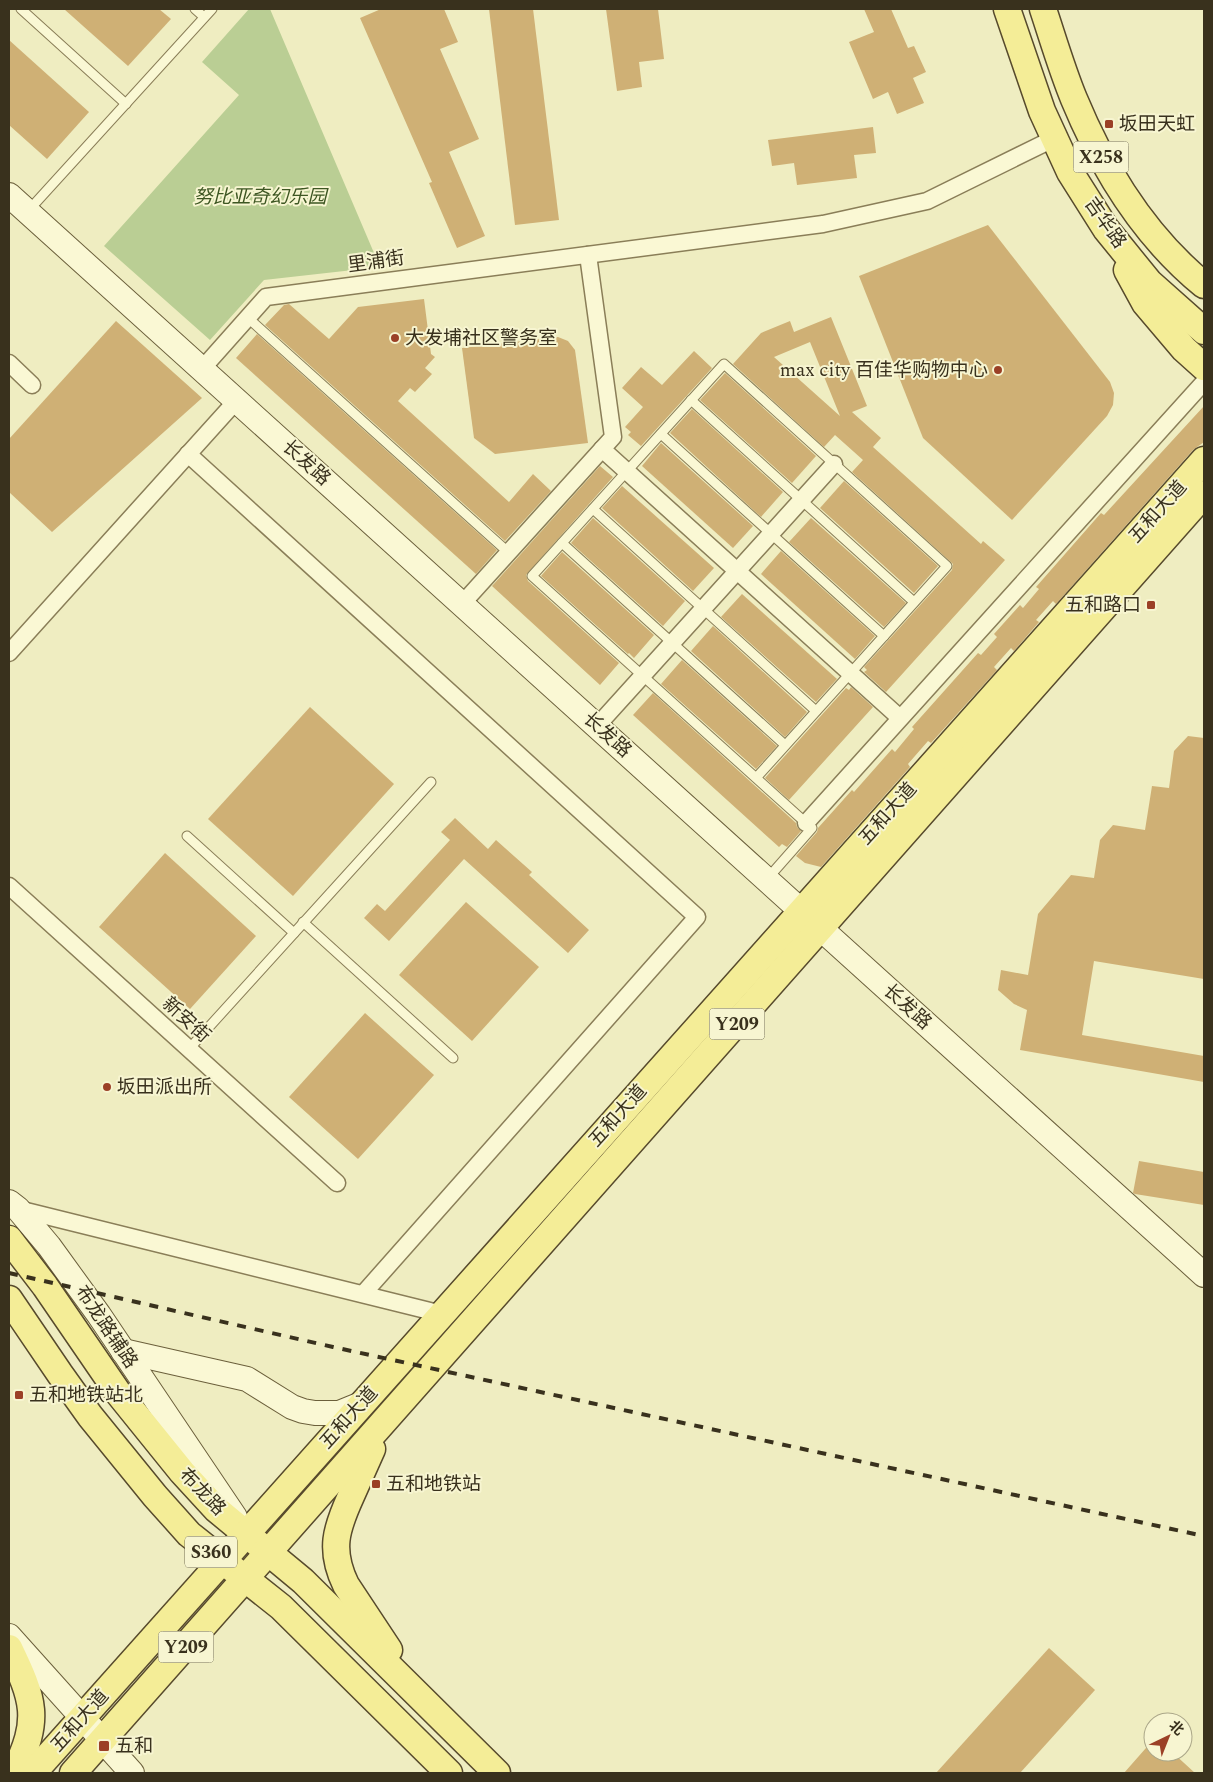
<svg xmlns="http://www.w3.org/2000/svg" width="1213" height="1782" font-family="Spectral,'Noto Sans SC',serif">
  <style>
    .green { fill: #bace94 }
    .building { fill: #cfb075; fill-rule: evenodd }
    .lines { fill: none; stroke-linecap: round; stroke-linejoin: round }
    .lane-casing { stroke: #8a7e58; stroke-width: 11 }
    .street-casing { stroke: #8a7e58; stroke-width: 19 }
    .secondary-casing { stroke: #6b5f3b; stroke-width: 26 }
    .primary-casing { stroke: #574a2c; stroke-width: 29 }
    .lane { stroke: #faf8d4; stroke-width: 9 }
    .street { stroke: #faf8d4; stroke-width: 16 }
    .secondary { stroke: #faf8d4; stroke-width: 24 }
    .primary { stroke: #f4ed97; stroke-width: 26 }
    .rail { stroke: #39311d; stroke-width: 4; stroke-dasharray: 9 9; stroke-linecap: butt }
    .poi-dot { fill: #9b4026; stroke: #f7f5d1; stroke-width: 2 }
    .labels { text-anchor: middle; dominant-baseline: central; stroke-width: 4; stroke-linejoin: round; paint-order: stroke }
    .shield { fill: #f7f5d1; stroke: #726c53; stroke-width: 1 }
    .shield-label { font-size: 18px; font-weight: bold; fill: #39311d }
    .poi-label { font-size: 19px; fill: #39311d; stroke: #f7f5d1; text-anchor: start }
    .park-label { font-size: 19px; font-style: italic; fill: #3d5622; stroke: #f7f5d1 }
    .street-label { font-size: 19px; fill: #39311d; stroke: #f7f5d1 }
  </style>
  <rect width="100%" height="100%" fill="#efedc1"/>
  <path class="green" d="M249,9H270L380,267L264,280L210,340L104,246L239,95L202,62Z"/>
  <g class="building">
    <path d="M64,9H159L171,19L128,66Z"/>
    <path d="M381,9H444L458,42L440,49L479,139L449,152L485,236L457,248L429,183L432,182L360,18Z"/>
    <path d="M489,9H533L559,220L515,225Z"/>
    <path d="M606,9H658L664,59L639,62L642,87L617,91Z"/>
    <path d="M864,9H891L908,48L914,46L926,72L913,78L924,103L897,114L888,92L873,99L849,42L874,32Z"/>
    <path d="M9,40L89,112L47,159L9,125Z"/>
    <path d="M873,127L876,153L854,155L857,178L797,185L794,163L772,166L768,140Z"/>
    <path d="M988,225L1110,382L1114,393L1113,405L1107,416L1012,520L923,438L859,276Z"/>
    <path d="M424,299L431,354L435,357L425,368L432,374L415,392L410,388L398,401L509,502L533,474L551,491L505,541L265,325L284,305L289,304L329,339L358,307Z"/>
    <path d="M831,317L867,406L852,412L881,438L873,447L981,544L983,541L1005,560L886,692L864,672L867,670L864,667L952,570L953,564L852,472L863,460L835,435L824,447L733,364L761,333L790,321L794,332ZM810,342L840,416L774,357Z"/>
    <path d="M116,321L202,398L52,532L9,492V439Z"/>
    <path d="M257,334L497,550L476,574L236,358Z"/>
    <path d="M558,337L568,341L575,350L588,443L495,454L474,438L462,348Z"/>
    <path d="M694,351L712,368L641,446L628,435L631,432L625,427L643,407L622,388L641,367L662,385Z"/>
    <path d="M725,373L816,456L792,483L700,400Z"/>
    <path d="M1204,406V442L1193,450L1056,604L1053,601L1036,620L1039,622L1014,651L1011,648L994,667L997,670L931,743L928,741L908,764L910,767L821,867L805,863L796,856L817,832L818,828L852,790L854,792L892,749L895,752L914,729L912,727L978,653L981,655L997,637L994,634L1020,605L1023,608L1039,589L1036,587L1101,513L1104,515Z"/>
    <path d="M692,409L783,492L761,517L670,433Z"/>
    <path d="M661,443L753,526L733,548L642,466Z"/>
    <path d="M600,466L613,477L526,575L528,581L619,663L600,685L492,586Z"/>
    <path d="M844,481L938,566L914,593L820,508Z"/>
    <path d="M622,486L714,568L693,591L602,508Z"/>
    <path d="M593,518L685,601L663,626L571,543Z"/>
    <path d="M811,518L906,603L884,627L789,542Z"/>
    <path d="M781,551L875,636L855,659L761,574Z"/>
    <path d="M562,552L654,635L634,658L629,653L628,654L541,576Z"/>
    <path d="M742,594L837,679L816,702L721,617Z"/>
    <path d="M713,626L807,712L785,737L691,651Z"/>
    <path d="M682,660L777,746L756,769L661,684Z"/>
    <path d="M851,687L873,707L789,800L765,778L846,688L849,690Z"/>
    <path d="M653,693L796,823L797,827L801,831L787,847L782,844L779,847L633,715Z"/>
    <path d="M310,707L394,784L293,896L208,819Z"/>
    <path d="M1188,736L1204,738V979L1094,961L1082,1035L1204,1056V1082L1020,1050L1027,1010L1014,1004L998,990L1001,970L1028,975L1038,914L1071,875L1094,878L1100,840L1113,825L1145,830L1152,786L1169,788L1174,751Z"/>
    <path d="M455,818L488,849L496,840L532,872L529,875L589,930L568,953L464,859L389,941L364,918L377,904L385,911L450,840L441,832Z"/>
    <path d="M165,853L256,936L190,1009L99,927Z"/>
    <path d="M466,902L539,967L472,1041L399,975Z"/>
    <path d="M365,1013L434,1075L358,1159L289,1097Z"/>
    <path d="M1139,1161L1204,1172V1205L1135,1194L1133,1193Z"/>
    <path d="M1049,1648L1095,1690L1020,1773H936Z"/>
    <path d="M1153,1740V1752H1172L1195,1773H1124Z"/>
  </g>
  <g class="lines">
    <g class="lane-casing">
      <g id="lane">
        <path d="M21,9L126,104"/>
        <path d="M195,9L204,17"/>
        <path d="M29,210L212,9"/>
        <path d="M248,318L509,553"/>
        <path d="M691,400L914,602"/>
        <path d="M661,434L884,636"/>
        <path d="M593,509L816,711"/>
        <path d="M562,543L785,745"/>
        <path d="M756,778L947,566L724,364L532,576L806,823L812,828L768,878"/>
        <path d="M187,836L294,933"/>
        <path d="M303,922L453,1058"/>
        <path d="M189,1049L431,782"/>
      </g>
    </g>
    <g class="street-casing">
      <g id="street">
        <path d="M9,363L32,385"/>
        <path d="M202,369L266,297L823,224L927,201L1055,138"/>
        <path d="M602,449L900,718"/>
        <path d="M188,454L697,917L363,1294"/>
        <path d="M462,604L613,437L588,255"/>
        <path d="M9,653L237,400"/>
        <path d="M597,726L834,464"/>
        <path d="M806,823L1204,382"/>
        <path d="M9,886L337,1183"/>
        <path d="M18,1209L442,1314"/>
      </g>
    </g>
    <g class="secondary-casing">
      <g id="secondary">
        <path d="M9,195L1204,1275"/>
        <path d="M9,1202L18,1209L49,1246L99,1315L235,1517"/>
        <path d="M123,1351L247,1379L292,1407L303,1411L315,1413H339L361,1404"/>
        <path d="M9,1636L132,1773"/>
      </g>
    </g>
    <g class="primary-casing">
      <g id="primary">
        <path d="M1007,9L1042,111L1070,172L1106,229L1149,282L1204,331"/>
        <path d="M1043,9C1053,39 1062,70 1074,99C1103,169 1145,237 1204,285"/>
        <path d="M1127,270L1145,303L1184,349L1204,367"/>
        <path d="M9,1239L45,1286L119,1394L182,1472L216,1509L303,1581L497,1773"/>
        <path d="M9,1299L60,1374L90,1416L155,1496L189,1534L281,1607L449,1773"/>
        <path d="M372,1449C365,1465 358,1480 351,1496C336,1529 329,1550 346,1585L389,1650"/>
        <path d="M9,1648C34,1700 41,1719 14,1773"/>
        <path d="M33,1773L1204,460"/>
        <path d="M73,1773L1204,494"/>
      </g>
    </g>
    <use href="#lane" class="lane"/>
    <use href="#street" class="street"/>
    <use href="#secondary" class="secondary"/>
    <use href="#primary" class="primary"/>
    <path class="rail" d="M9,1273L333,1347L1204,1536"/>
  </g>
  <g class="poi-dot">
    <rect x="1104" y="119" width="10" height="10" rx="2.5"/>
    <circle cx="395" cy="338" r="5"/>
    <circle cx="998" cy="370" r="5"/>
    <rect x="1146" y="600" width="10" height="10" rx="2.5"/>
    <circle cx="107" cy="1087" r="5"/>
    <rect x="14" y="1390" width="10" height="10" rx="2.5"/>
    <rect x="371" y="1479" width="10" height="10" rx="2.5"/>
    <rect x="98" y="1740" width="12" height="12" rx="2.5"/>
  </g>
  <g class="labels">
    <g class="shield">
      <rect x="1073.5" y="141.5" width="55" height="31" rx="4"/>
      <rect x="709.5" y="1008.5" width="55" height="31" rx="4"/>
      <rect x="185" y="1536.5" width="52" height="31" rx="4"/>
      <rect x="158.5" y="1631.5" width="55" height="31" rx="4"/>
    </g>
    <g class="shield-label">
      <text x="1101" y="157">X258</text>
      <text x="737" y="1024">Y209</text>
      <text x="211" y="1552">S360</text>
      <text x="186" y="1647">Y209</text>
    </g>
    <g class="poi-label">
      <text x="1119" y="124">坂田天虹</text>
      <text x="405" y="338">大发埔社区警务室</text>
      <text x="988" y="370" text-anchor="end">max city 百佳华购物中心</text>
      <text x="1141" y="605" text-anchor="end">五和路口</text>
      <text x="117" y="1087">坂田派出所</text>
      <text x="29" y="1395">五和地铁站北</text>
      <text x="386" y="1484">五和地铁站</text>
      <text x="115" y="1746">五和</text>
    </g>
    <g class="park-label">
      <text x="260" y="197">努比亚奇幻乐园</text>
    </g>
    <g class="street-label">
      <text transform="translate(1105 223) rotate(55)">吉华路</text>
      <text transform="translate(376 262) rotate(-8)">里浦街</text>
      <text transform="translate(306 463) rotate(42)">长发路</text>
      <text transform="translate(1158 512) rotate(-48)">五和大道</text>
      <text transform="translate(607 735) rotate(42)">长发路</text>
      <text transform="translate(888 814) rotate(-48)">五和大道</text>
      <text transform="translate(907 1007) rotate(42)">长发路</text>
      <text transform="translate(186 1020) rotate(42)">新安街</text>
      <text transform="translate(618 1116) rotate(-48)">五和大道</text>
      <text transform="translate(106 1327) rotate(56)">布龙路辅路</text>
      <text transform="translate(349 1418) rotate(-48)">五和大道</text>
      <text transform="translate(202 1492) rotate(46)">布龙路</text>
      <text transform="translate(80 1721) rotate(-48)">五和大道</text>
    </g>
  </g>
  <rect width="1213" height="1782" fill="none" stroke="#39311d" stroke-width="20"/>
  <g transform="translate(1168 1737) rotate(43)"><circle r="24" fill="#f7f5d1" stroke="#aba789"/>
  <path d="M0-4L9 19L0 12L-9 19Z" fill="#9b4026"/>
  <text y="-8" font-size="14" font-weight="bold" text-anchor="middle" fill="#39311d">北</text>
  </g>
</svg>
